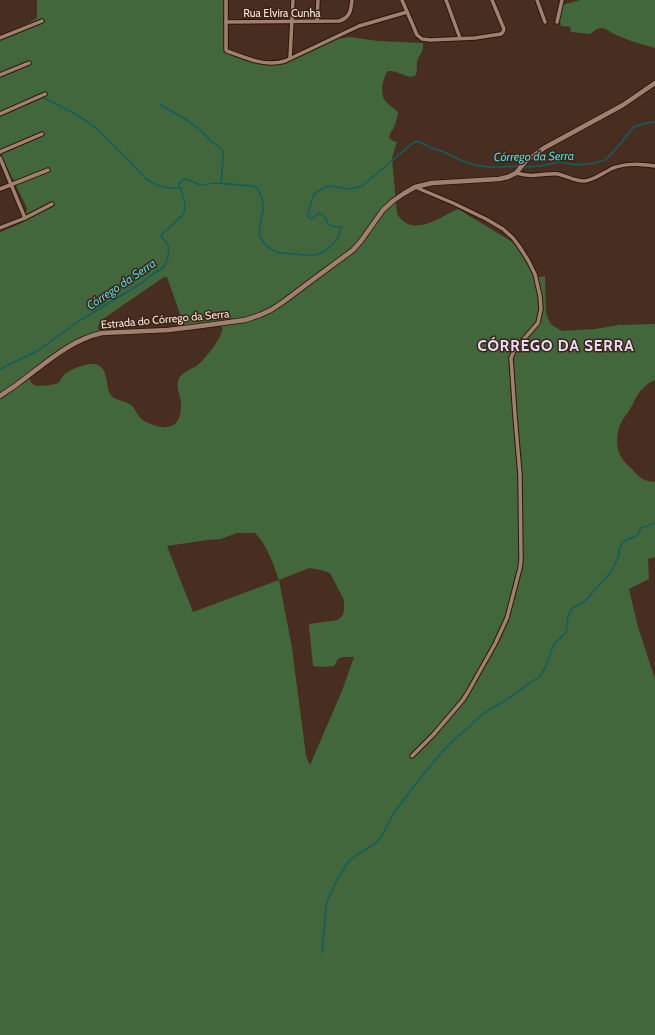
<svg xmlns="http://www.w3.org/2000/svg" width="655" height="1035" font-family="Cabin,sans-serif">
  <style>
    .green { fill: #43673c; fill-rule: evenodd }
    .lines { fill: none; stroke-linecap: round; stroke-linejoin: round }
    .stream { stroke: #115f62; stroke-width: 1.5 }
    .minor-casing { stroke: #2d1508; stroke-width: 5.5 }
    .tertiary-casing { stroke: #2d1508; stroke-width: 6 }
    .minor { stroke: #a08171; stroke-width: 3.5 }
    .tertiary { stroke: #a08171; stroke-width: 4.5 }
    .labels { text-anchor: middle; dominant-baseline: central; stroke-width: 3; stroke-linejoin: round; paint-order: stroke }
    .street-label { font-size: 11px; fill: #f6e5dc; stroke: #3d2417 }
    .water-label { font-size: 12px; font-style: italic; fill: #4bd6dc; stroke: #3d2417 }
    .district-label { font-size: 15px; font-weight: bold; letter-spacing: 1px; fill: #e8defb; stroke: #3d2417 }
  </style>
  <rect width="100%" height="100%" fill="#482e20"/>
  <g class="green">
    <path d="M37,0H225L224,51L257,63L287,62L337,39L350,37L378,41L423,43C424,54 419,53 417,62C416,68 418,71 415,76C406,79 399,70 388,71C383,77 380,91 384,99C387,104 394,108 398,112C397,118 396,124 393,129C391,132 390,133 389,138L393,141L397,142L392,158L397,214C414,239 439,217 458,209L514,243L536,276L540,277L545,276L546,313L550,323L552,325L562,331L595,329L619,325L655,324V380C648,383 641,389 637,396C634,400 633,405 630,409C628,413 625,416 623,419C617,429 615,444 620,455C623,461 627,465 632,469C638,477 645,482 655,482V557L648,559L649,579L629,589L638,627L655,679V1035H0V232L24,222L27,208L4,161L0,151V37L22,27L37,18ZM164,277H167L185,328L221,325C222,327 223,328 222,331C220,340 207,356 200,363C193,370 180,371 178,382C176,389 181,397 181,403C182,431 164,431 144,421C138,418 136,409 131,405C125,400 114,401 110,394C105,384 109,366 94,364C87,363 70,369 65,374C62,376 61,381 58,383C54,385 38,387 34,385C31,383 30,380 29,377L57,353L101,332C97,329 98,326 100,321ZM237,533H255C267,545 273,563 279,580L193,612L167,546L207,540L221,539ZM309,568L321,570L330,573L344,600V611L342,616L338,620L309,624V626L313,666L322,667L334,666L338,659L343,657H354L342,691L310,765L306,756L292,648L279,580Z"/>
    <path d="M580,0H655V48C641,44 626,40 612,33C609,31 605,28 601,28C597,28 593,32 590,34L571,32L570,27L561,26L557,11L559,6Z"/>
  </g>
  <g class="lines">
    <g class="stream">
      <path d="M44,98C59,105 74,113 88,122C109,138 127,159 145,178C155,186 168,189 181,188"/>
      <path d="M159,104L187,120L200,130L212,142L220,148L223,152V159L221,183"/>
      <path d="M524,167L540,166L559,162L577,165L594,163L602,161L605,160L609,156L622,142L632,129L634,127L646,123L655,122"/>
      <path d="M0,369L39,350L79,321L142,283L150,276L164,267C167,261 171,249 167,243C164,240 162,240 161,235L183,215C188,206 182,193 179,184L181,181L187,179L200,185L216,183L251,186L256,187C261,193 264,203 263,211C261,224 255,233 265,244C270,249 274,252 281,253C292,253 303,256 314,255C327,253 340,240 341,227C321,226 332,221 320,213L316,215L312,219H311L308,217V214L312,200L315,193L320,190L330,186L350,189L362,186L414,142C420,140 425,145 431,148C436,150 443,151 448,154C455,157 461,161 468,163C479,167 490,167 502,167C508,166 514,167 520,166"/>
      <path d="M322,953L326,907L328,899L337,880L348,862L355,856L376,843L383,834L393,814L411,790L440,754L458,736L467,729L479,717L490,709L503,702L540,676L545,668L554,644L566,633L568,617L570,612L571,609L585,601L611,572L618,558L620,547L622,543L626,540L637,536L641,528L655,523"/>
    </g>
    <g class="minor-casing">
      <g id="minor">
        <path d="M226,0V50L227,51C246,58 265,67 285,61L359,26L407,12"/>
        <path d="M402,0L417,35L422,39L430,40L475,38L501,34L503,32L504,29L492,0"/>
        <path d="M446,0L460,38"/>
        <path d="M537,0L545,22"/>
        <path d="M317,21L318,0"/>
        <path d="M226,22L339,21C350,18 351,10 352,0"/>
        <path d="M557,22L562,0"/>
        <path d="M0,38L42,21"/>
        <path d="M290,58L293,0"/>
        <path d="M0,75L29,63"/>
        <path d="M0,114L45,94"/>
        <path d="M0,152L42,134"/>
        <path d="M0,158L25,218"/>
        <path d="M516,173C523,175 530,176 537,175C544,175 551,173 558,174C567,176 576,182 585,181C595,180 604,172 613,168C627,163 640,164 655,166"/>
        <path d="M0,189L48,170"/>
        <path d="M0,228L25,218L52,204"/>
        <path d="M412,756L433,735L463,700L468,692L495,644L507,618L520,568L521,560L520,475L515,416L511,358L515,349L538,323L541,309L540,296L535,274L528,260L519,246L513,238L503,229L486,219L453,203L415,187"/>
      </g>
    </g>
    <g class="tertiary-casing">
      <path id="tertiary" d="M0,396C7,391 14,387 20,382C46,363 70,340 102,333L168,330L193,327L245,320L260,315L271,310L283,302L311,281L353,250L361,241L383,210L393,201L403,194L415,187L432,183L499,179L508,177L516,173L525,162L544,148L623,105L655,83"/>
    </g>
    <use href="#minor" class="minor"/>
    <use href="#tertiary" class="tertiary"/>
  </g>
  <g class="labels">
    <g class="street-label">
      <text x="282" y="13">Rua Elvira Cunha</text>
      <text transform="translate(165 319) rotate(-5)">Estrada do Córrego da Serra</text>
    </g>
    <g class="water-label">
      <text transform="translate(534 156) rotate(-1)">Córrego da Serra</text>
      <text transform="translate(121 284) rotate(-34)">Córrego da Serra</text>
    </g>
    <g class="district-label">
      <text x="556" y="346">CÓRREGO DA SERRA</text>
    </g>
  </g>
</svg>
